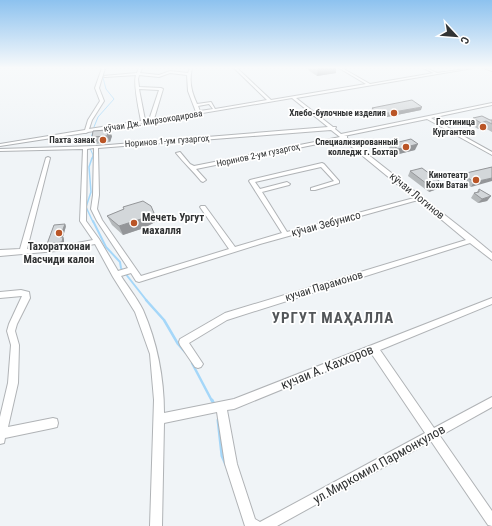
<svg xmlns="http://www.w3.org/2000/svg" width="492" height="526" font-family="'Roboto Condensed',sans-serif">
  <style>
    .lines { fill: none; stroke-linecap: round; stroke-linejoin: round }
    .stream-far4 { stroke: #a5d7f9; stroke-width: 1 }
    .stream-far3 { stroke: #a5d7f9; stroke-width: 1.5 }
    .stream-far2 { stroke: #a5d7f9; stroke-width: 2 }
    .stream-far1 { stroke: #a5d7f9; stroke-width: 2.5 }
    .stream { stroke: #a5d7f9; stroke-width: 3 }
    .minor-casing { stroke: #b0b3b6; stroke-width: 2 }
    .minor { fill: #fff; fill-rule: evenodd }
    .wall { fill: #b5b9bb }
    .shaded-wall { fill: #949699 }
    .building { fill: #d3d7da; stroke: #949699 }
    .poi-dot { fill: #ba5526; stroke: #fff; stroke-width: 1.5 }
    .labels { text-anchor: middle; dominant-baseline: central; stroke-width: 3.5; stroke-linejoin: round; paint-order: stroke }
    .far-poi-label { font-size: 9px; font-weight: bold; fill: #313334; stroke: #fff; text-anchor: end }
    .far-street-label { font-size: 9px; fill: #313334; stroke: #fff }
    .street-label { font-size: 11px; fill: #313334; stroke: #fff }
    .poi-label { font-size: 11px; font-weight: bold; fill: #313334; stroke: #fff; text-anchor: start }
    .near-street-label { font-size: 13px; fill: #313334; stroke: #fff }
    .district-label { font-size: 15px; font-weight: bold; letter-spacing: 1px; fill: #535659; stroke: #fff }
  </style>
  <rect width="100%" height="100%" fill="#f0f4f7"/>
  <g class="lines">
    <g class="stream-far4">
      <path d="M94,127L98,117L114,99L106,89L102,74L107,68"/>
      <path d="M92,159L93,155L89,146L93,131"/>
    </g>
    <path class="stream-far3" d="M92,158L89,167L91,192L86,207L93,222"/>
    <path class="stream-far2" d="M93,221L106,247L120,262L121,268L147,301"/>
    <g class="stream-far1">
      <path d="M146,300L164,320L178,344L185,352"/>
      <path d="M192,363L212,401"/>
    </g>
    <g class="stream">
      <path d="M212,400L214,404"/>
      <path d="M218,420L222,456L226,465"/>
    </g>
    <g class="minor-casing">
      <g id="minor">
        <path d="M102,68H105L99,88L104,101L92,120L89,129L141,121C139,110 133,84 136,75L105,77L103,76L137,73L139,68H142L140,73L159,75L170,71L188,73L190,68H192C189,81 191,91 197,104L211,102L215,109L267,100L234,68H237L271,100L366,84L339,68H342L370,84L434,73L423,68H426L437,73L473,68L296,98L333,127H336L335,129L341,134L492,103V105L431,118L492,152V155L427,119L344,136H347V138L474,238L492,253V260L470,243L227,320L189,343L203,364L201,367L198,368L195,367L180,345L179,342L180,339L225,313L466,240L418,200L260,244L139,282L136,281L131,273L121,276C128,287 137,298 143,310C157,342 164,378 164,413L234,399L492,298V304L380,350L434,428L492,397V407L440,436L492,511V526L488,525L431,441L277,526H245L225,464L217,412L164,423L162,526H150L154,400L150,354L135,312L113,277L95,244L56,251L0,256V250L20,249L46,158L48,157L50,158L27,249L56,247L93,240L80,221L83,149L0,151V149L96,146L328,127L292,98L155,121L153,122H151L88,132L86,133H84L0,146V144L85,130L88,120L100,101L95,88ZM170,73L187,75L188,91L196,112L154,119L163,89L161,88L139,87L138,79L139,75L159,77ZM139,89L159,90L150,117V119L145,120ZM209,104L213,109L200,111L198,106ZM331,130L340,137L194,166L190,164L180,152L176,153C184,163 193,171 201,181L203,182L206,180L196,169L342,139L414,198L287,232L262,192L289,185L290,184L287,182L260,189L255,182L321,167L334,181L311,188V190H315L339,183V181L324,164L322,163L250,180L249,181L282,233L235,247L205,206H201L200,207L229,249L141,276L102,220L97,209L99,195L98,148ZM94,148L93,195L91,209L97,221L128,268L118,271L99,239L86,221L87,149ZM371,353L425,433L260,522L255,519L237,464L227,410L234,409Z"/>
        <path d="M485,68L492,69V71L486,69Z"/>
        <path d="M21,290L29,292L30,298L17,324L15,331L19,345L18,383L8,427L53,418L57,419L58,423L57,427L53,428L5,438L4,443L0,444V417L8,383L11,345L7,331L9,324L22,296L0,298V292Z"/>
      </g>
    </g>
    <use href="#minor" class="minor"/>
  </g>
  <g class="wall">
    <path d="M308,68H336V73L317,76L308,70Z"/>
    <path d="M372,108L421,110L387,117L376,116L371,112Z"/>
    <path d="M473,118L490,120H492V132L483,127L478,129L470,124Z"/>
    <path d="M112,136L110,142L95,144L92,137Z"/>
    <path d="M391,144L415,150L395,155L388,150Z"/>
    <path d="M492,167L471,187L459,178L462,174Z"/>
    <path d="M410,171L440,188L429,192L408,176Z"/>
    <path d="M479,189L491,196L487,201L478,203L471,198L474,193H476Z"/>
    <path d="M123,207L157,221L144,228L123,235L112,225L107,216L124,209Z"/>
    <path d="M66,226L63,237L64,239V244L49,246L47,244Z"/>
  </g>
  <g class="shaded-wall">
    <path d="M318,68H336V73L317,76Z"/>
    <path d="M422,107L421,110L387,117L388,113Z"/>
    <path d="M486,121L483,127L478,129L481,123Z"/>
    <path d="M109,130L112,136L110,142L107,136Z"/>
    <path d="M418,144L415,150L395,155L398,149Z"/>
    <path d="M492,178V181L471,187L474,182Z"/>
    <path d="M443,184L440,188L429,192L431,187Z"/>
    <path d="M491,196L487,201L478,203L482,199Z"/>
    <path d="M154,213L157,221L144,228L123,235L119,226Z"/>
    <path d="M65,224L66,226L62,240L60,237Z"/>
    <path d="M63,237L64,239V244L62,242Z"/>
  </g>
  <g class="building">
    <path d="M412,100L422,107L388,113L377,112L372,108Z"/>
    <path d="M482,116L490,120H492V124L486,121L481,123L473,118Z"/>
    <path d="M109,130L107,136L92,137L93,131Z"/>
    <path d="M411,139L418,144L398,149L391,144Z"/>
    <path d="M492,167V178L474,182L462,174Z"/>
    <path d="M422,168L443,184L431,187L410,171Z"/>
    <path d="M479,189L491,196L482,199L474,193L479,192Z"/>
    <path d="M143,201L151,206L154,213L141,219L119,226L107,216L124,209L123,207Z"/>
    <path d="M65,224L60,237H63L62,242L47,244L54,225Z"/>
  </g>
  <linearGradient id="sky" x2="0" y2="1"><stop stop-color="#8dc2ef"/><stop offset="0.48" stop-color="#f8fafb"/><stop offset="1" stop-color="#f8fafb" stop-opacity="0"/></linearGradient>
  <rect width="492" height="141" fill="url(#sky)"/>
  <g class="poi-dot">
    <circle cx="394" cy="113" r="4"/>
    <circle cx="483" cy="127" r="4"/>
    <circle cx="103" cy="140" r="4"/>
    <circle cx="406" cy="147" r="4"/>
    <circle cx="476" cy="180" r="4"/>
    <circle cx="134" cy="223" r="4"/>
    <circle cx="59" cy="233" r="4"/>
  </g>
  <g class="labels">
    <g class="far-poi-label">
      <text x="386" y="113">Хлебо-булочные изделия</text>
      <text x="475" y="122">Гостиница<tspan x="475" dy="10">Кургантепа</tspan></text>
      <text x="95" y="140">Пахта занак</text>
      <text x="398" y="142">Специализированный<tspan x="398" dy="10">колледж г. Бохтар</tspan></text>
      <text x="468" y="175">Кинотеатр<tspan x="468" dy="10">Кохи Ватан</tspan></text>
    </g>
    <g class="far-street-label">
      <text transform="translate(153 121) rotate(-9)">кӯчаи Дж. Мирзокодирова</text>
      <text transform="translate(167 141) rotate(-4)">Норинов 1-ум гузаргоҳ</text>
      <text transform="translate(258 155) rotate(-12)">Норинов 2-ум гузаргоҳ</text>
    </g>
    <g class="street-label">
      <text transform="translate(417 196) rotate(39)">кӯчаи Логинов</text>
      <text transform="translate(326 224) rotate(-15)">кӯчаи Зебунисо</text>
      <text transform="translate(324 286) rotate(-17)">кучаи Парамонов</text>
    </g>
    <g class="poi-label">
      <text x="142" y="217">Мечеть Ургут<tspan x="142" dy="13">махалля</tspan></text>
      <text x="59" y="246" text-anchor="middle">Тахоратхонаи<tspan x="59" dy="13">Масчиди калон</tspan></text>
    </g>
    <g class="near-street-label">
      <text transform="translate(327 367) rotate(-22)">кучаи А. Каххоров</text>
      <text transform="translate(379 464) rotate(-29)">ул.Миркомил Пармонкулов</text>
    </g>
    <g class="district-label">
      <text x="333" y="318">УРГУТ МАҲАЛЛА</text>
    </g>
  </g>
  <g transform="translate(456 36) rotate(116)" stroke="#ffffff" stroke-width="3" paint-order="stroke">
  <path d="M0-3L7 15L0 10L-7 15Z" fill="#313334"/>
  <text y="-6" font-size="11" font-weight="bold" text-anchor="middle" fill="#313334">С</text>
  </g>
</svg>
